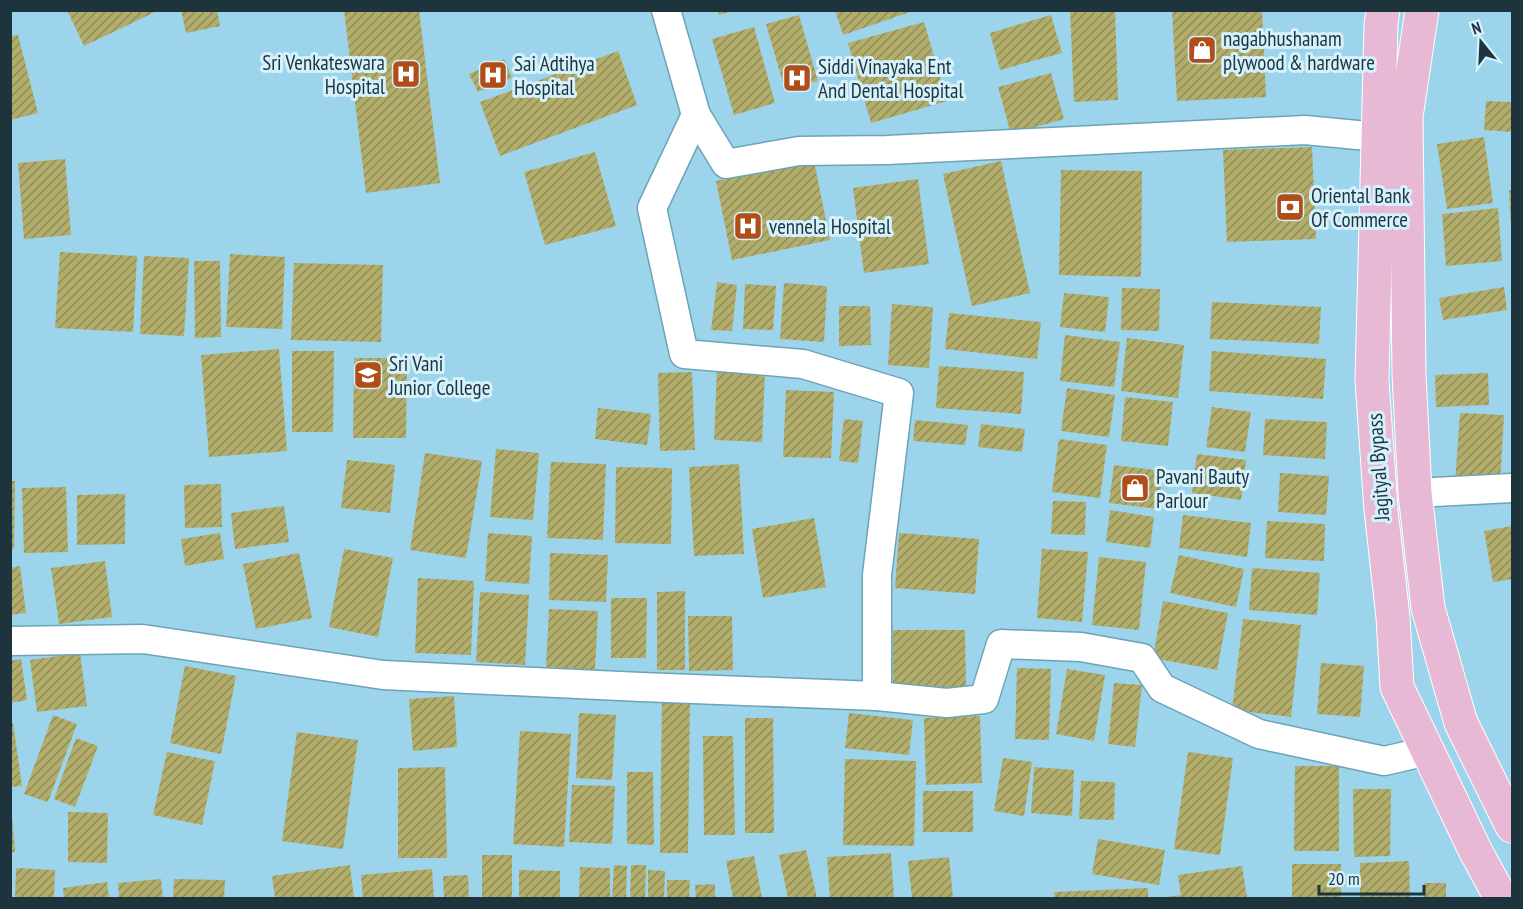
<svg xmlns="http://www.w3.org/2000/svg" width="1523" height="909" font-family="'PT Sans Narrow',sans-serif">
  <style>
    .building { fill: url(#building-hatch) }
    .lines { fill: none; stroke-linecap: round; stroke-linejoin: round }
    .street-casing { stroke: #6ca3b8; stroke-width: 31 }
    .primary-casing { stroke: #fff; stroke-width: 35 }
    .street { stroke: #fff; stroke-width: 28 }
    .primary { stroke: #e8b9d4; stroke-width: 33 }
    .labels { text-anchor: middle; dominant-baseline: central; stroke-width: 6; stroke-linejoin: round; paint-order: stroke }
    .poi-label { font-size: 21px; fill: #1d343d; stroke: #d5f1fc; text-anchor: start }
    .street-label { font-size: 21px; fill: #1d343d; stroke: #d5f1fc }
  </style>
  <defs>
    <pattern id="building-hatch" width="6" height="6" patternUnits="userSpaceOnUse" patternTransform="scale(1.5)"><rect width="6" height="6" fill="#b2ad6b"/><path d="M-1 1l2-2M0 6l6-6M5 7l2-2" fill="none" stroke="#908e59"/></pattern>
  </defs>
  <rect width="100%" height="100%" fill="#9cd5eb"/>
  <g class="building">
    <path d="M67,10H159L84,46Z"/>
    <path d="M181,10H217L220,26L186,33Z"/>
    <path d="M344,10H419L440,183L366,193Z"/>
    <path d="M717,10H732V11L719,15Z"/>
    <path d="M835,10H913V11L843,35Z"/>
    <path d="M1070,10H1115L1118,100L1074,102Z"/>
    <path d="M1172,10H1262L1266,97L1177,101Z"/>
    <path d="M799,15L818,81L785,90L766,24Z"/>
    <path d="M1051,15L1062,53L1000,70L990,33Z"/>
    <path d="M924,22L947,101L871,123L848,43Z"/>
    <path d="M754,27L775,103L734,115L712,39Z"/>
    <path d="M18,35L38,113L10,120V36Z"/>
    <path d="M618,51L637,105L500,156L480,102Z"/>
    <path d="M504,59L512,78L478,92L469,74Z"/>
    <path d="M1051,73L1064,119L1011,134L998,87Z"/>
    <path d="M1486,101L1512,102V132L1484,130Z"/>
    <path d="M1484,137L1493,203L1447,209L1437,144Z"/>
    <path d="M1312,147L1316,239L1227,242L1223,150Z"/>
    <path d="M595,152L616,226L545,245L524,172Z"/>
    <path d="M65,159L71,235L24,239L18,163Z"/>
    <path d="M814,161L830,240L732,260L716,181Z"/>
    <path d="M1001,161L1030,293L972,306L943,174Z"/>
    <path d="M1061,170L1142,171L1141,277L1059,275Z"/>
    <path d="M918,179L929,264L864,273L853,188Z"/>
    <path d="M1509,190H1512V228L1511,229Z"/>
    <path d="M1498,208L1502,261L1446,266L1442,214Z"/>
    <path d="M60,252L137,256L133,332L55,328Z"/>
    <path d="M230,254L285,257L282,329L226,327Z"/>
    <path d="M144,256L189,258L184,336L140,334Z"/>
    <path d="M194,261H220L221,337L195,338Z"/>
    <path d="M294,263L383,265L381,342L291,340Z"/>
    <path d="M717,282L737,285L732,331L711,330Z"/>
    <path d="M784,283L827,286L824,342L780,339Z"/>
    <path d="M745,284L776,286L773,330L743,329Z"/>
    <path d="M1504,287L1507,310L1443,320L1439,298Z"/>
    <path d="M1122,288L1160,289L1159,331L1121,330Z"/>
    <path d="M1064,293L1109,297L1105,332L1060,327Z"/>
    <path d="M1212,302L1321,307L1319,344L1210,339Z"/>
    <path d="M892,304L933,307L929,368L888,365Z"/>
    <path d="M839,306H870L871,345L839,346Z"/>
    <path d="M949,313L1041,322L1037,359L945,349Z"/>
    <path d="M1065,335L1120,342L1114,387L1060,381Z"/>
    <path d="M1127,338L1184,345L1178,398L1121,391Z"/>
    <path d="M279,349L287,451L209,457L201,355Z"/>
    <path d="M292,351H334L333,432H292Z"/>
    <path d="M1212,351L1326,359L1323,399L1209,391Z"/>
    <path d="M354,358H407L406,438H353Z"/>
    <path d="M939,366L1024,372L1021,414L936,408Z"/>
    <path d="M717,369L765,372L762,442L714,440Z"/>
    <path d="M692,372L695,450L660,451L658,373Z"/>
    <path d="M1488,373L1489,405L1436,407L1435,375Z"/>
    <path d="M1067,388L1115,395L1109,437L1061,431Z"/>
    <path d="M786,390L834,392L831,458L783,457Z"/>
    <path d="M1125,397L1173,402L1168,446L1121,441Z"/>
    <path d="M1212,407L1251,412L1245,452L1206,447Z"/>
    <path d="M598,408L651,414L647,445L595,439Z"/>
    <path d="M1460,413L1504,415L1500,485L1455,482Z"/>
    <path d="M844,419L863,421L858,463L839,461Z"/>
    <path d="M1265,419L1327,422L1325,459L1263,455Z"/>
    <path d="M915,420L968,425L965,445L913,441Z"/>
    <path d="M981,424L1025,429L1022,452L978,447Z"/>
    <path d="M1059,439L1107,445L1100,498L1052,492Z"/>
    <path d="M496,449L539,453L533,520L490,517Z"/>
    <path d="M425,453L482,461L466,558L410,550Z"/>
    <path d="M1197,454L1246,460L1241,500L1192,493Z"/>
    <path d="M347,460L395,465L390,513L341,508Z"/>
    <path d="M551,462L606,464L603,540L547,538Z"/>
    <path d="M739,464L744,554L694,556L689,467Z"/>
    <path d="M1114,465L1163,471L1158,509L1109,503Z"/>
    <path d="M616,467L672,468L671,544L615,543Z"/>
    <path d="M1280,473L1329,476L1326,515L1278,512Z"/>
    <path d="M10,481H15L14,549H10Z"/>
    <path d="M221,484L222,527L185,528L184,485Z"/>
    <path d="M66,487L68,552L24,553L22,488Z"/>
    <path d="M125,494V544L77,545V495Z"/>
    <path d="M1053,501L1086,502L1085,535L1051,534Z"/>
    <path d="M284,506L289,542L235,549L231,513Z"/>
    <path d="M1110,510L1154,517L1150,548L1106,542Z"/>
    <path d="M1183,515L1251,523L1247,557L1179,548Z"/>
    <path d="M814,518L826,587L763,598L752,529Z"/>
    <path d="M1267,521L1325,524L1324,561L1265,558Z"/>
    <path d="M1512,526V579L1493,582L1484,531Z"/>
    <path d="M220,533L224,559L185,566L181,539Z"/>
    <path d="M488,533L532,536L529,584L485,581Z"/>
    <path d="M899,533L979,539L975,594L895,588Z"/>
    <path d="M344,549L393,558L378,637L329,627Z"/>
    <path d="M1042,549L1088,552L1082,622L1037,618Z"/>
    <path d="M299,553L312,618L256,629L243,564Z"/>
    <path d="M550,553L608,555L606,602L549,600Z"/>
    <path d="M1179,555L1244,569L1236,607L1170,593Z"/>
    <path d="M1099,557L1146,562L1139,630L1092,625Z"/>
    <path d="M105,561L112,617L59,624L51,568Z"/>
    <path d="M20,566L26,613L10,615V568Z"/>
    <path d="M1252,568L1320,573L1317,615L1249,610Z"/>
    <path d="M418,578L474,581L471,655L415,653Z"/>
    <path d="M685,591V670H657V592Z"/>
    <path d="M480,592L529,595L525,665L476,662Z"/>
    <path d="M611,598H647L646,658H611Z"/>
    <path d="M1163,601L1228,613L1217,670L1153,658Z"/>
    <path d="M549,609L598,611L595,670L546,667Z"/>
    <path d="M688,616H732L733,670L689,671Z"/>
    <path d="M1243,619L1301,625L1291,717L1232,710Z"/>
    <path d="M893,630H965L966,687H893Z"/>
    <path d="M80,653L87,706L37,712L30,660Z"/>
    <path d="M21,659L27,700L10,703V661Z"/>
    <path d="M1321,663L1364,666L1360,717L1317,714Z"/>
    <path d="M185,666L236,676L221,754L170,743Z"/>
    <path d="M1017,668L1051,669L1049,740L1015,739Z"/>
    <path d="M1067,669L1105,675L1094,741L1056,734Z"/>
    <path d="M1114,683L1142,685L1135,747L1108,744Z"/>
    <path d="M454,696L457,747L413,751L409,699Z"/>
    <path d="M662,698H690L688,853H660Z"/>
    <path d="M579,713L616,715L612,780L576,778Z"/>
    <path d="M849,713L913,720L909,755L845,748Z"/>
    <path d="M53,715L77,724L48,802L24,794Z"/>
    <path d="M980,716L982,783L926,785L924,718Z"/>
    <path d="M745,718H773L774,833H745Z"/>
    <path d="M10,723H13L22,786L10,787Z"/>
    <path d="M520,731L571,734L564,847L513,844Z"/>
    <path d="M297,732L358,740L343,849L282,841Z"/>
    <path d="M703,736H733L735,835H704Z"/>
    <path d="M76,738L98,746L75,807L54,799Z"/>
    <path d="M167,752L215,761L202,825L153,815Z"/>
    <path d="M1188,752L1233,758L1220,855L1174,849Z"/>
    <path d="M1003,758L1032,762L1024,816L994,811Z"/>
    <path d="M845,759L916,761L914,846L843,845Z"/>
    <path d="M1295,766H1339V851H1294Z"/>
    <path d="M445,767L447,858H398V768Z"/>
    <path d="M1034,767L1074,770L1072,816L1031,813Z"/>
    <path d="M627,772H653L654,845L627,844Z"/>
    <path d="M1081,781L1115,782L1114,820L1079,819Z"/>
    <path d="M572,785L615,786L612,844L569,842Z"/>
    <path d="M1353,789H1391L1390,856L1354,857Z"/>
    <rect x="923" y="791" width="50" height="41"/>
    <path d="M68,812L108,813L107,863L68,862Z"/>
    <path d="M10,815H12L15,852L10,853Z"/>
    <path d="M1098,839L1165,850L1159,885L1092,874Z"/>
    <path d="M806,850L817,898H788L779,855Z"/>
    <path d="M891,853L894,898H830L827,857Z"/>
    <rect x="482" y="855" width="30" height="43"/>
    <path d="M754,856L762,898H733L726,861Z"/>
    <path d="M949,857L953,898H912L908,861Z"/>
    <path d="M1409,861L1410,898H1360V863Z"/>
    <rect x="1292" y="864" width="49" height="34"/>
    <path d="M350,865L354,898H275L272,876Z"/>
    <path d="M614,865L627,866L626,898H612Z"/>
    <path d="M631,865H646L645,898H630Z"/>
    <path d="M1242,866L1247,898H1165V897L1181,895L1178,875Z"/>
    <path d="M580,867L610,868V898H579Z"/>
    <path d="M16,868L55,870L54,898H15Z"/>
    <path d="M432,869L434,898H363L361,875Z"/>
    <path d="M519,870L560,871V898H519Z"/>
    <path d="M648,870L665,871L664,898H648Z"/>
    <path d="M468,875L469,898H444L443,876Z"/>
    <path d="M161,879L163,898H119L118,883Z"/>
    <path d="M174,879L225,880L224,898H173Z"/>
    <path d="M667,880H690L689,898H667Z"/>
    <path d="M107,882L109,898H64L63,888Z"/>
    <rect x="1424" y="883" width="22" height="15"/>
    <path d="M715,884V898H696L695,885Z"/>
    <path d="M1148,888V898H1055L1054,892Z"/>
  </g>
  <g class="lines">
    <g class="street-casing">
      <g id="street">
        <path d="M666,10L696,115L726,164L799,151L887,150L1305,130L1378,137L1397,124"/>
        <path d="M696,115L652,208L684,354L803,364L899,393L877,575V696"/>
        <path d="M1415,493L1512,488"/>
        <path d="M10,641L143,639L383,675L641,687L877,696L947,703L984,699L1001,644L1081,647L1142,658L1162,688L1259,734L1384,761L1428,751"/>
      </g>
    </g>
    <g class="primary-casing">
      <g id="primary">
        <path d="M1383,10L1381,25L1372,380L1381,510L1393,617L1397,687L1475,850L1501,898"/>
        <path d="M1422,10L1406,117L1409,375L1415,493L1428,608L1461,723L1512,826"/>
      </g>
    </g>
    <use href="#street" class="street"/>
    <use href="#primary" class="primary"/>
  </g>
  <defs>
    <g id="shop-square" transform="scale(1.5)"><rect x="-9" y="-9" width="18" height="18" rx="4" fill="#b14e18" stroke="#d5f1fc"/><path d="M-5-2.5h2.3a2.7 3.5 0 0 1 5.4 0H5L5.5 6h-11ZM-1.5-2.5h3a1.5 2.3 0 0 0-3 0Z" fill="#fff"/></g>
    <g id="hospital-square" transform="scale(1.5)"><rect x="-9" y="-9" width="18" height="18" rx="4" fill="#b14e18" stroke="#d5f1fc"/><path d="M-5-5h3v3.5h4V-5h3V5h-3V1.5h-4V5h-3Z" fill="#fff"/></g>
    <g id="bank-square" transform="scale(1.5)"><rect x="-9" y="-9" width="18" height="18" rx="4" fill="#b14e18" stroke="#d5f1fc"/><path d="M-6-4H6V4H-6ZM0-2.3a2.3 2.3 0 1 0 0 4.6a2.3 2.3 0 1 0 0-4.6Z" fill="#fff"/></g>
    <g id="university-square" transform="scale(1.5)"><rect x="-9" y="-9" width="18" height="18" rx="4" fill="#b14e18" stroke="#d5f1fc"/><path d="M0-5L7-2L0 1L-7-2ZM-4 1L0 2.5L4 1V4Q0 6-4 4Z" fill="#fff"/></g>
  </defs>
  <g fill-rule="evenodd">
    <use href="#shop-square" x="1202" y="50"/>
    <use href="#hospital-square" x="406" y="74"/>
    <use href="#hospital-square" x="493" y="75"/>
    <use href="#hospital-square" x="797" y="78"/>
    <use href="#bank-square" x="1290" y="207"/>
    <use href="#hospital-square" x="748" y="226"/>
    <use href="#university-square" x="368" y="375"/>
    <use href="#shop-square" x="1135" y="488"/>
  </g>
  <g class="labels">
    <g class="poi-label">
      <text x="1223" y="38">nagabhushanam<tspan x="1223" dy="24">plywood &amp; hardware</tspan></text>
      <text x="385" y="62" text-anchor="end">Sri Venkateswara<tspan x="385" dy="24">Hospital</tspan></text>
      <text x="514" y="63">Sai Adtihya<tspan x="514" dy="24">Hospital</tspan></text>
      <text x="818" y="66">Siddi Vinayaka Ent<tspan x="818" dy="24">And Dental Hospital</tspan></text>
      <text x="1311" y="195">Oriental Bank<tspan x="1311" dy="24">Of Commerce</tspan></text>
      <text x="769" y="226">vennela Hospital</text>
      <text x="389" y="363">Sri Vani<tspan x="389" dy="24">Junior College</tspan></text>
      <text x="1156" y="476">Pavani Bauty<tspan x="1156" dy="24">Parlour</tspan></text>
    </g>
    <g class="street-label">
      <text transform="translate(1378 467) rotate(-94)">Jagityal Bypass</text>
    </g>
  </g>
  <rect width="1523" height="909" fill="none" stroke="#1d343d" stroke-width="24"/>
  <g transform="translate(1481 42) rotate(342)" stroke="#d5f1fc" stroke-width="4.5" paint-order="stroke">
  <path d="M0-4.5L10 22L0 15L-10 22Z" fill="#1d343d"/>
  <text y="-9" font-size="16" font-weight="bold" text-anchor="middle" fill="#1d343d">N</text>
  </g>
  <path d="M1319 885v9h105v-9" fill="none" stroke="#1d343d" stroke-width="3"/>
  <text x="1328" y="885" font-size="18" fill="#1d343d" stroke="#d5f1fc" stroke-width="4.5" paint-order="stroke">20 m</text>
</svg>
